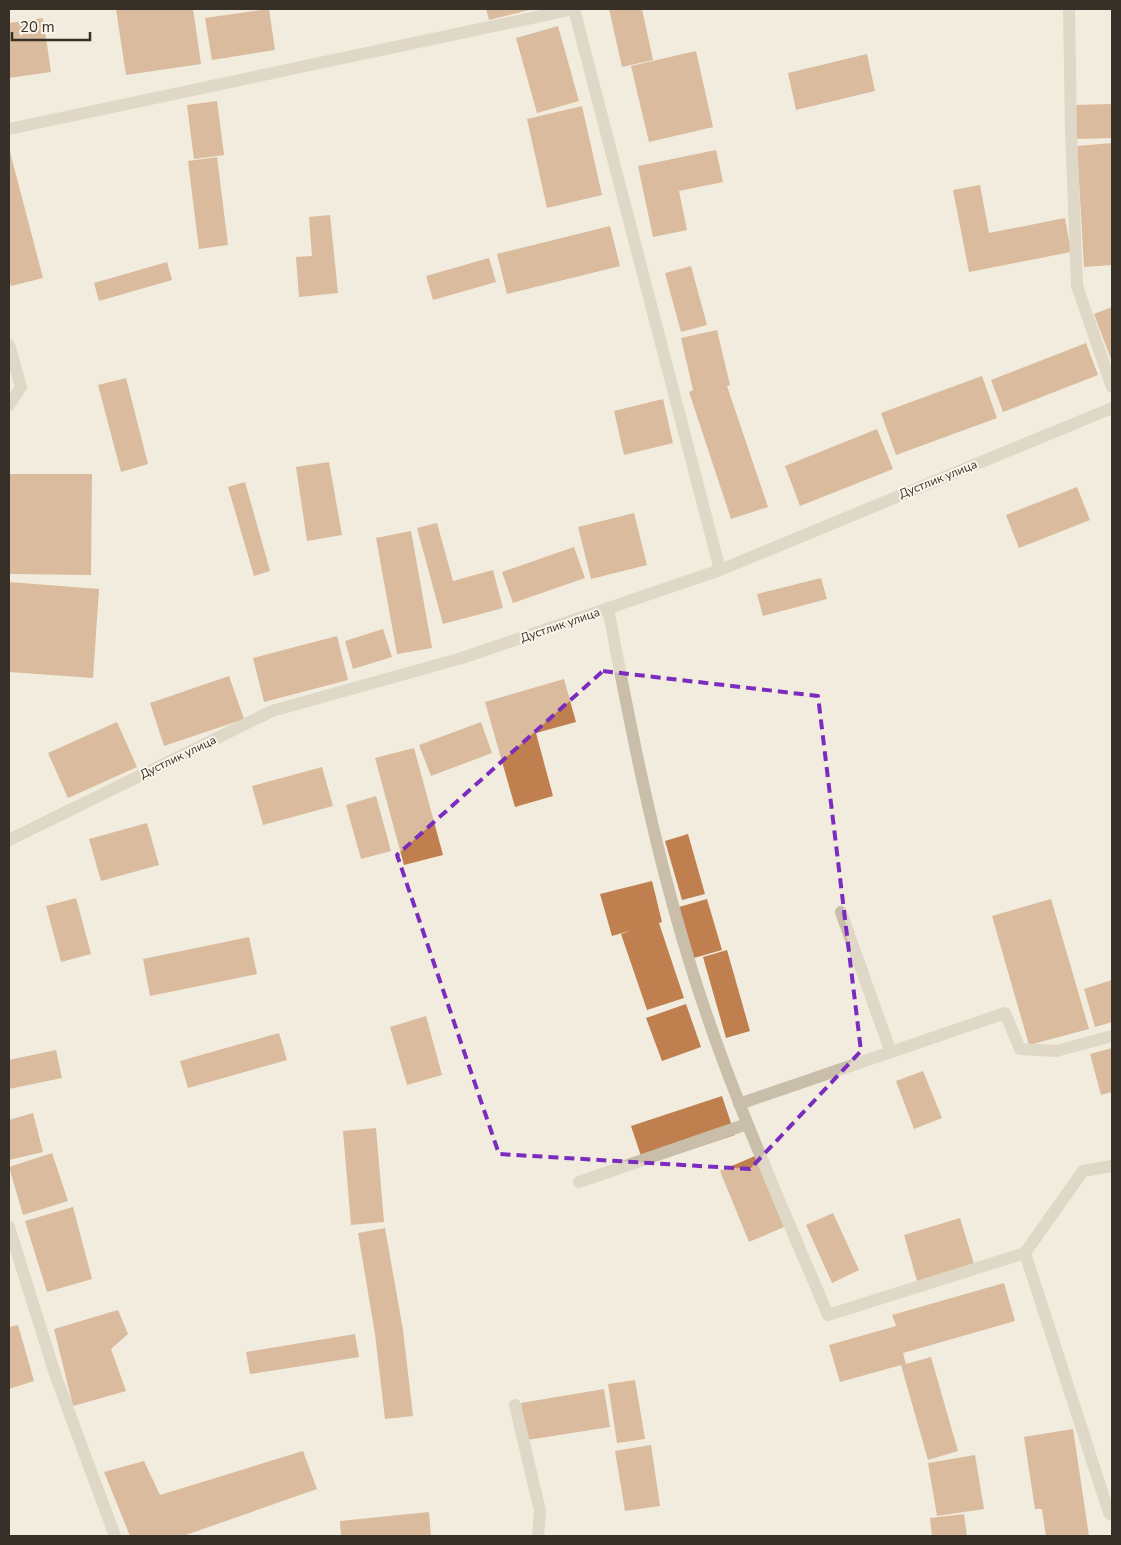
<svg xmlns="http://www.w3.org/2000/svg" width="1121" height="1545" font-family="'Nunito Sans',sans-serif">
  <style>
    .building { fill: #bf7f4e }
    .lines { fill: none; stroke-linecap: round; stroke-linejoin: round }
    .street { stroke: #c9beaa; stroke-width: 12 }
    .marked { fill: none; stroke: #7b2cbf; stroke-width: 4; stroke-dasharray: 10 6; stroke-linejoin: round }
    .labels { text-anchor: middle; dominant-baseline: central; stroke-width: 4; stroke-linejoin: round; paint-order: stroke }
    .street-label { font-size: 12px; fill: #363029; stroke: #f9f5ea }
  </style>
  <rect width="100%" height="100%" fill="#f1ecde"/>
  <g class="building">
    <path d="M116,9H193L201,64L126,75Z"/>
    <path d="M269,9L275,50L212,60L205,18Z"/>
    <path d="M486,9H533L489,20Z"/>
    <path d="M609,9H642L653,60L622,67Z"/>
    <path d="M43,18L51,72L9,78V23Z"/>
    <path d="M558,26L579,101L537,113L516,38Z"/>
    <path d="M696,51L713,127L649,142L631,66Z"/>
    <path d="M867,54L875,91L796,110L788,73Z"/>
    <path d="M217,101L224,155L194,159L187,105Z"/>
    <path d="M1112,104V138L1076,139L1074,105Z"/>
    <path d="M582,106L602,195L547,208L527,119Z"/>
    <path d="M1112,143V265L1084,267L1077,146Z"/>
    <path d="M9,148L43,278L11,286L9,279Z"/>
    <path d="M716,150L723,182L679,191L687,230L653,237L638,166Z"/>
    <path d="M217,157L228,245L199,249L188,161Z"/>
    <path d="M980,185L989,233L1065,218L1071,252L969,272L953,190Z"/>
    <path d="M330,215L338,293L299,297L296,257L312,256L309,217Z"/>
    <path d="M610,226L620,266L507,294L497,254Z"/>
    <path d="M489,258L496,282L433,300L426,276Z"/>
    <path d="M167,262L172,280L99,301L94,283Z"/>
    <path d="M691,266L707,325L681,332L665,273Z"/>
    <path d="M1112,307V362L1094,314Z"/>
    <path d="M717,330L730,385L727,386L768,507L731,519L689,392L693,390L681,338Z"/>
    <path d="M1086,343L1098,375L1003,412L991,380Z"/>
    <path d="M982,376L997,418L896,455L881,413Z"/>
    <path d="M126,378L148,464L121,472L98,385Z"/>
    <path d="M663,399L673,443L624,455L614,411Z"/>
    <path d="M877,429L893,469L800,506L785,466Z"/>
    <path d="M329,462L342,535L307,541L296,467Z"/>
    <path d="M9,474H92L91,575L9,574Z"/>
    <path d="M245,482L270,571L254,576L228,487Z"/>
    <path d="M1077,487L1090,520L1019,548L1006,515Z"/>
    <path d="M634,513L647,565L591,579L578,527Z"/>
    <path d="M437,523L453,581L493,570L503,608L443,624L417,528Z"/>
    <path d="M411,531L432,648L397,654L376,538Z"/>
    <path d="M574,547L585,578L513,603L502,572Z"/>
    <path d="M821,578L827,599L763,616L757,594Z"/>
    <path d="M9,582L99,589L93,678L9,672Z"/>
    <path d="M383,629L392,657L353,669L345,641Z"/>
    <path d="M337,636L348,680L264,702L253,658Z"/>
    <path d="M229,676L244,719L164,746L150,703Z"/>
    <path d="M564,679L576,722L536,733L553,796L515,807L485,702Z"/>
    <path d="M117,722L137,767L68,798L48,753Z"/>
    <path d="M481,722L492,753L431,776L419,745Z"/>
    <path d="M414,748L443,855L404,865L375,758Z"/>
    <path d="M322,767L333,806L263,825L252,786Z"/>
    <path d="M376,796L391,851L361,859L346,805Z"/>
    <path d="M147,823L159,865L101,881L89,839Z"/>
    <path d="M688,834L705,894L682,900L665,841Z"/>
    <path d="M652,881L662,922L659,923L684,998L647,1010L621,934L632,930L612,936L600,894Z"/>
    <path d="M76,898L91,954L61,962L46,906Z"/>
    <path d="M707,899L722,950L694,958L679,907Z"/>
    <path d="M1051,899L1089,1029L1029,1045L992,916Z"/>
    <path d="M249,937L257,974L150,996L143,959Z"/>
    <path d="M727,950L750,1031L726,1038L703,957Z"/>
    <path d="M1112,980V1022L1095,1027L1084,989Z"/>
    <path d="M686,1004L701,1047L662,1061L646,1018Z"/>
    <path d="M426,1016L442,1075L407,1085L390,1027Z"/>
    <path d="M279,1033L287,1060L188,1088L180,1061Z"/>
    <path d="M1112,1048V1092L1101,1095L1090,1054Z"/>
    <path d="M56,1050L62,1078L9,1089V1060Z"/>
    <path d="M923,1071L942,1118L914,1129L896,1081Z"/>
    <path d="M722,1096L735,1135L644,1165L631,1126Z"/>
    <path d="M33,1113L43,1152L9,1160V1120Z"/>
    <path d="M376,1128L384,1222L351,1225L343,1131Z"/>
    <path d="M52,1153L68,1201L23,1215L9,1167Z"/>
    <path d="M755,1156L784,1227L749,1242L720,1171Z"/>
    <path d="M73,1207L92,1279L47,1292L25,1221Z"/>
    <path d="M833,1213L859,1270L832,1283L806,1225Z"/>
    <path d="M960,1218L974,1264L917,1281L904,1235Z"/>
    <path d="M385,1228L403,1330L413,1416L385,1419L375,1334L358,1233Z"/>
    <path d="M1004,1283L1015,1321L903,1353L906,1364L931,1357L958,1451L928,1460L901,1365L840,1382L829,1345L896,1326L892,1315Z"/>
    <path d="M118,1310L128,1334L111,1349L126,1391L73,1406L54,1329Z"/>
    <path d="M18,1325L34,1381L9,1389V1327Z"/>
    <path d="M355,1334L359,1357L250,1374L246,1352Z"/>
    <path d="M635,1380L645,1439L617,1443L608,1384Z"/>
    <path d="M604,1389L610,1427L527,1440L521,1403Z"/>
    <path d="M1073,1429L1089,1536H1046L1042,1509H1035L1024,1437Z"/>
    <path d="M651,1445L660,1506L625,1511L615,1451Z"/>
    <path d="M303,1451L317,1489L183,1536H130L104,1472L144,1461L160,1495Z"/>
    <path d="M975,1455L984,1509L937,1516L928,1463Z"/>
    <path d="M429,1512L431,1536H341L340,1521Z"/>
    <path d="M964,1514L967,1536H932L930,1518Z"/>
  </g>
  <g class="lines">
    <g class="street">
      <path d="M574,9L720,570"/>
      <path d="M1069,9L1071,129L1077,286L1112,387"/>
      <path d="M9,129L574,9"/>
      <path d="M9,345L21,387L9,405"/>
      <path d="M608,608C630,725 653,843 688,957C725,1080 778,1197 828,1315L1025,1253L1083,1171L1112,1166"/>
      <path d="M9,840L272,711L462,658L720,570L1112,408"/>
      <path d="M841,912L890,1050"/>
      <path d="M739,1104L1005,1013L1020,1049L1056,1051L1112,1036"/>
      <path d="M579,1182L747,1124"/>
      <path d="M9,1227L56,1377L115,1536"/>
      <path d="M1025,1253L1109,1513L1112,1515"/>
      <path d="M515,1405L540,1511L538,1536"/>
    </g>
  </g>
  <path d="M0 0H1121V1545H0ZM603,671L818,696L861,1051L750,1169L499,1154L397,855Z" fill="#f1ecde" fill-opacity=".55" fill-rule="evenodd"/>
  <path class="marked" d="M603,671L818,696L861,1051L750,1169L499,1154L397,855Z"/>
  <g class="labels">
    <g class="street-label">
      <text transform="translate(938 479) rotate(-22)">Дустлик улица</text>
      <text transform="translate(560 625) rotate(-19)">Дустлик улица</text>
      <text transform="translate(178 757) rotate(-26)">Дустлик улица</text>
    </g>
  </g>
  <rect width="1121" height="1545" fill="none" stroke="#363029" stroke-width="20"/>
  <path d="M12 32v8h78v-8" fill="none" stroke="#363029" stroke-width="2.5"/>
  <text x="20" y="32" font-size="15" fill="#363029" stroke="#f9f5ea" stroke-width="4" paint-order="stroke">20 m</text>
</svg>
